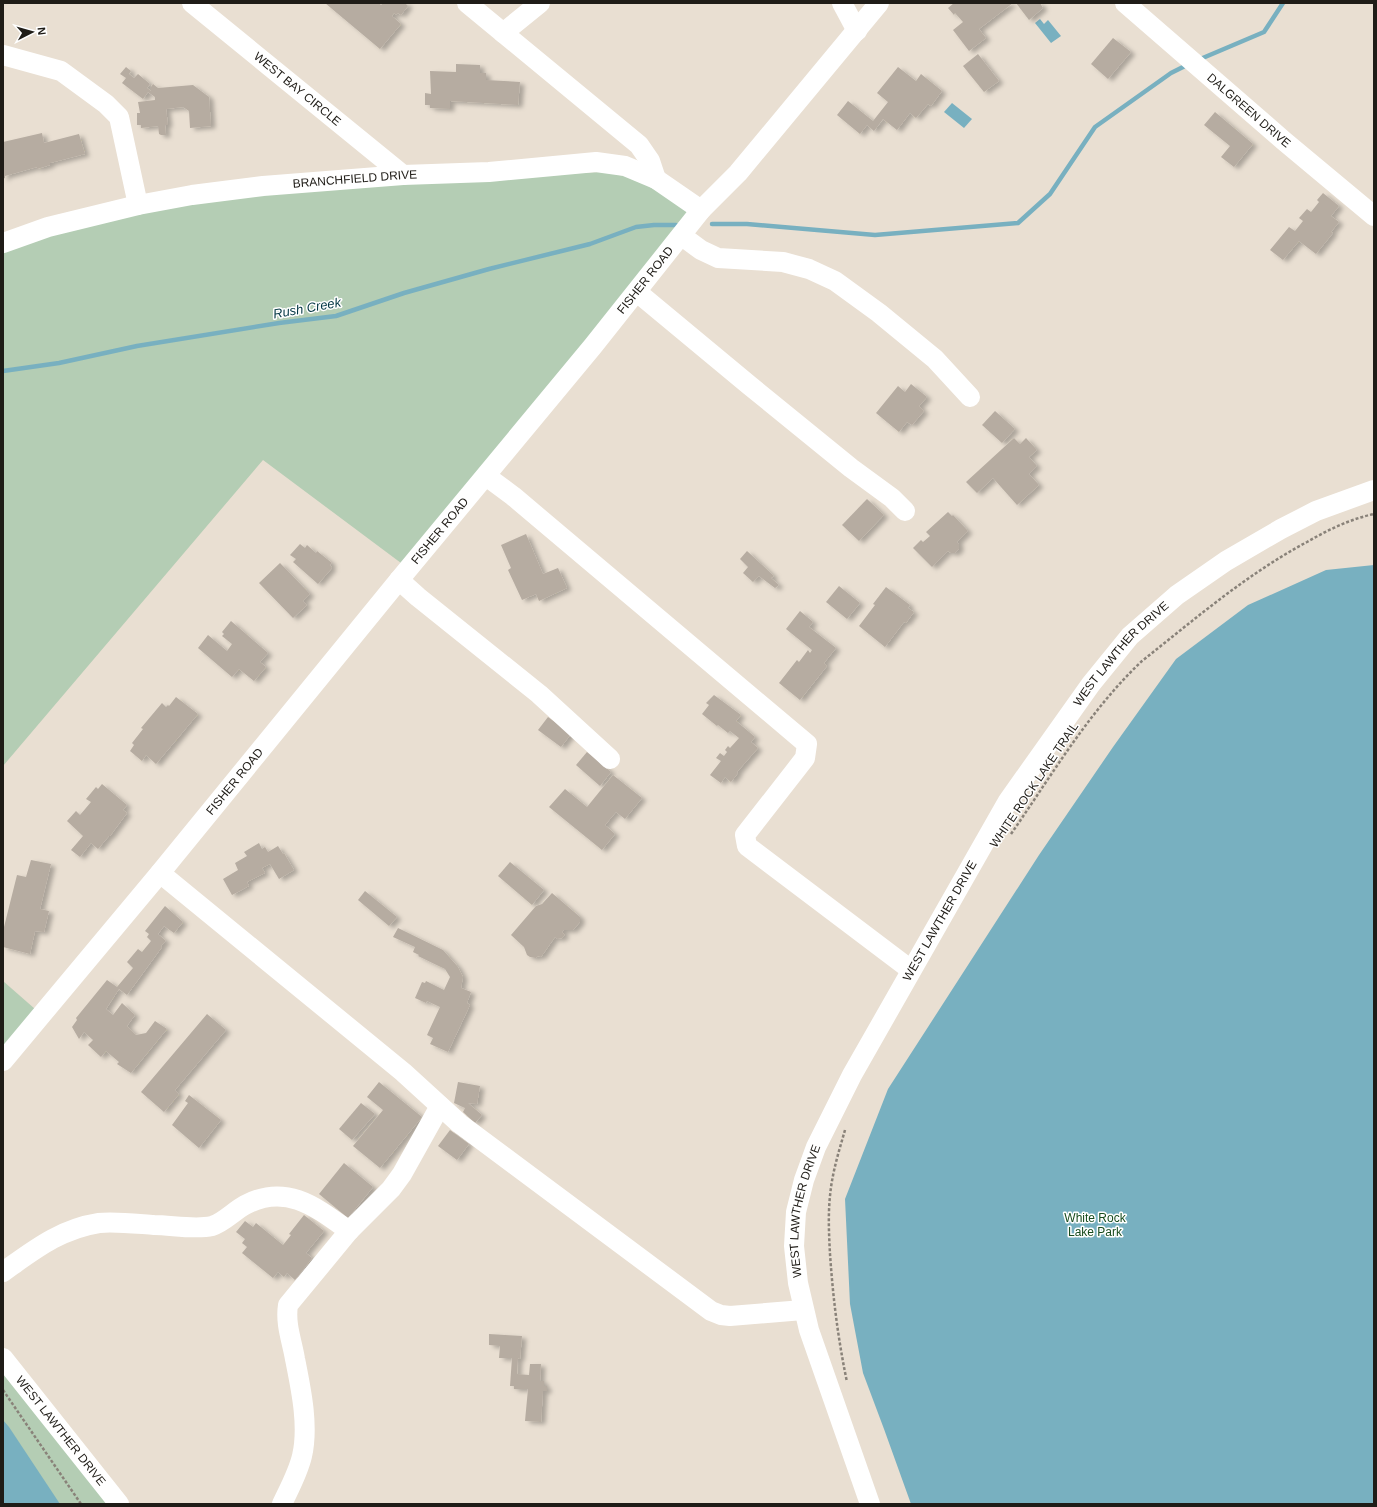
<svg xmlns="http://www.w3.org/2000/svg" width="1377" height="1507" font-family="Arial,sans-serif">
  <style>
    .green { fill: #b4cdb4 }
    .water { fill: #78b0c0 }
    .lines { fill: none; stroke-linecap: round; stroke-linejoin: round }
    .stream { stroke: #78b0c0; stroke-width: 4.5 }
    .building { fill: #b6aca1; filter: url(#shadow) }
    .path { stroke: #898279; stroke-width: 2.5; stroke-dasharray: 3 2; stroke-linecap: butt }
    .minor { stroke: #fff; stroke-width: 20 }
    .labels { text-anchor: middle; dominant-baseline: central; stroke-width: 3; stroke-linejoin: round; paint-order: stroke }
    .street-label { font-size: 12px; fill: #1f1c17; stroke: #fff }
    .park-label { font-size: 12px; fill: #184c1e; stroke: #fff }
    .water-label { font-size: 13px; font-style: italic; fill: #003542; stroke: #fff }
  </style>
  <defs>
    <filter id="shadow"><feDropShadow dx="4.5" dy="2.5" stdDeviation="2" flood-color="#0004"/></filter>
  </defs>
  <rect width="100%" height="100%" fill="#e9dfd2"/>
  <g class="green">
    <path d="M600,172L615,174L642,180L690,211L554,380L401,563L263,460L3,766V252L47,237L141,212L205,200L429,181Z"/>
    <path d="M3,981L35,1009L3,1048Z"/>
    <path d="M3,1370L109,1504H3Z"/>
  </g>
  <g class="water">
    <path d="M1040,19L1044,24L1048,20L1061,36L1051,43L1035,23Z"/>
    <path d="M952,103L972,119L964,128L944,112Z"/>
    <path d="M1374,565V1504H911L884,1429L863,1373L850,1304L845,1199L888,1089L1039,855L1113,747L1176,659L1248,605L1326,570Z"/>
    <path d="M3,1420L9,1427L60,1504H3Z"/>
  </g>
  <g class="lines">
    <g class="stream">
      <path d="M1198,60L1264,32L1283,3"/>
      <path d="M712,224H747L875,235L1018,223L1050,194L1095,127L1171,73L1187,65"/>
      <path d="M3,371L59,363L137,346L279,323L336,316L404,293L489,269L590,244L636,227L654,225H676"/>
    </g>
  </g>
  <g class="building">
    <path d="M325,3H379L381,5L383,3H407L406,4L408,6L401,15L398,13L396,15L394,13L392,16L401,24L380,49Z"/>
    <path d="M954,3H1013L979,29L986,38L969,51L953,30L963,22L955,13L954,15L948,8Z"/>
    <path d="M1016,3H1040L1043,8L1029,20Z"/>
    <path d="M1113,38L1131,52L1108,79L1091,64Z"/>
    <path d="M978,54L999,81L984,92L963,66Z"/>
    <path d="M456,64L480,65V73H486V80L520,82L518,105L450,101V109L430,108V105H425V93L431,94L430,71L456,72Z"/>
    <path d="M126,67L131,71L129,74L134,78L138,74L150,84L147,88L151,91V87L153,84L158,88L193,85L209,97L211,126L190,128L189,111L183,107L166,109L168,125H165L166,135H161L159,134L158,126L141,128V125H137V113H140L138,102L155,100V97L148,92L143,99L122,83L126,78L120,74Z"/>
    <path d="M898,67L916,81L921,74L942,91L931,106L928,104L916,118L910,113L897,130L883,119L874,131L867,125L860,134L837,115L848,101L873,121L888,102L877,93Z"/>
    <path d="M1215,112L1253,144L1234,167L1221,157L1230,146L1204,125Z"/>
    <path d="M42,133L44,143L79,134L85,154L50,163V165L37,169V167L5,176V178L3,179V142Z"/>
    <path d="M1323,193L1339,206L1331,216L1339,222L1331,232L1333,233L1316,254L1299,241L1283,260L1270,250L1289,227L1295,231L1303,221L1299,218L1307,209L1311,212L1319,202L1317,200Z"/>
    <path d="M911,384L927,397L919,406L924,411L912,425L907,422L899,432L876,413L898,386L905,392Z"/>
    <path d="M995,411L1015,429L1002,443L982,425Z"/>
    <path d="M1014,438L1020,444L1026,438L1037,450L1029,457L1037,466L1029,474L1039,485L1017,505L993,478L977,493L966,482Z"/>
    <path d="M867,499L884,515L859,541L842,525Z"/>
    <path d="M948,512L952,516L953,515L968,531L957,542L959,544V549L955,553H951L948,551L932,567L913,548L921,540L923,542L930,536L926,532Z"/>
    <path d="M526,534L543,574L558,568L567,588L539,601L536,594L522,600L508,570L511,568L501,545Z"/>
    <path d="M300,544L305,548L307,545L316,553L317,551L332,563L330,565L332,568L318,584L293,562L296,559L290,555Z"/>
    <path d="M747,551L774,576L771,578L779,585L775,588L759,576L753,582L743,573L748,567L740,559Z"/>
    <path d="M280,563L310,594L303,601L307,605L293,618L259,583Z"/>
    <path d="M839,586L860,603L847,619L826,602Z"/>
    <path d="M886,587L910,605L908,608L914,612L906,623L904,622L885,647L859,626L875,605L873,604Z"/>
    <path d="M800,611L813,622L809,627L836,648L824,663L827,666L800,700L779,683L797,660L799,662L808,650L810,653L812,650L786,629Z"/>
    <path d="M231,621L268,653L260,662L266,667L254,681L239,669L232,677L198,648L208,635L227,651L232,644L222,636L224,634L222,632Z"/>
    <path d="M714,695L741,715L736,721L755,737L751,742L758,748L737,772L738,773L731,782L725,777L721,783L710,775L721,761L716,758L720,753L724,756L727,752L725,750L728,746L730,748L739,738L730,731L728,733L718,725L717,726L702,714L709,705L706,703Z"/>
    <path d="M176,697L198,714L156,764L146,755L142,761L130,751L134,745L132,743L143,729L141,728L162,703L166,707L168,705L169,706Z"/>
    <path d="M548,717L571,734L561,747L538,730Z"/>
    <path d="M587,752L611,772L600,786L576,765Z"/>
    <path d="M613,775L642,798L625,819L616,812L605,825L615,834L602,850L549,807L565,789L587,807Z"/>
    <path d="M102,784L127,805L123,810L127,813L110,836H109L98,849L91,843L80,857L71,850L83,836L67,821L76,811L80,815L91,802L86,799L96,787L98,789Z"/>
    <path d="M259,843L262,849L265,847L268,852L278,846L283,854L284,853L294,870L279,879L270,864L262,868L265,873L247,882L249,886L232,895L223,879L238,870L235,863L247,856L244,852Z"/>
    <path d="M31,860L51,864L40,909L49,911L44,932L35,931L30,954L3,947V931L17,875L26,877Z"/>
    <path d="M510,862L544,890L532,905L498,876Z"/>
    <path d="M365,891L397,917L389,926L358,900Z"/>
    <path d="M552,893L580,917V922L573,930H564L562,932L565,935L562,938L557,939L555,937L541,957L538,956L536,958L530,957L527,955L524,947L511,935L536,906L542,904Z"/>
    <path d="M165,906L183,922L174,933L164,926L158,934L166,941L161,946L162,947L127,995L119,989L106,1009L113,1015L122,1003L135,1015L127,1026L136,1035L146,1033L155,1021L167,1029L131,1073L117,1064L119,1062L106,1051L101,1057L88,1045L93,1040L84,1032L79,1039L72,1027L77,1020L76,1018L107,980L117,987L133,968L127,962L138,949L142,952L151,941L147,937L149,934L145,931Z"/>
    <path d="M398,928L443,950L458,967L463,977L461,988L471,992L467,1003L470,1005L448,1052L430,1044L433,1038L427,1035L440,1007L427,1001L426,1003L415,998L422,982L425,983L426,981L444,990L450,977L445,969L418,956L419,955L413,952L415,947L393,937Z"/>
    <path d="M207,1014L226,1030L175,1090L179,1094L164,1112L141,1092Z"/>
    <path d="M379,1082L422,1117L380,1168L353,1146L383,1110L367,1097Z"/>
    <path d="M458,1082L480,1086L477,1104L468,1103L482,1115L475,1123L463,1112L465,1108L454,1103Z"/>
    <path d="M189,1095L221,1120L199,1148L172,1125L188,1103L185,1101Z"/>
    <path d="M361,1103L375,1114L352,1140L339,1129Z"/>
    <path d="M450,1130L469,1144L457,1160L438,1146Z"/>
    <path d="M344,1163L373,1187L348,1218L319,1194Z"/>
    <path d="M304,1215L324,1231L306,1253L312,1258L295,1280L287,1273L284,1277L278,1272L273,1278L242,1253L247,1247L242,1243L245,1239L236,1232L245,1221L253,1227L256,1223L283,1245L291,1235L289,1234Z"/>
    <path d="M489,1334L522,1336L520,1359L518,1358L517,1374L529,1375L530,1364H541L540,1381H544V1386H547V1391H543L541,1422L525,1421L528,1389H514V1386H510L512,1358H499L500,1346L489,1345Z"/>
  </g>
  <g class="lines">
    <g class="path">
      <path d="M1011,834C1052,775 1089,711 1142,661C1195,619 1247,574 1307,542C1328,530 1350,519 1374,514"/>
      <path d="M845,1130C839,1151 832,1173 830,1196C828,1215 829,1235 830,1254C833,1298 838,1339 847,1382"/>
      <path d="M3,1390L81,1504"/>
    </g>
    <g class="minor">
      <path id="s1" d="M192,3L403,175"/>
      <path d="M467,3L639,145L650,161L656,179"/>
      <path d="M842,3L857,31"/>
      <path id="s2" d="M1125,3L1284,141L1374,216"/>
      <path d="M503,33L540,3"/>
      <path d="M3,55L61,71L106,104L119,117L138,205"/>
      <path d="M682,236L701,250L718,258L783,262L809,269L835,281L879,313L935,359L970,397"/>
      <path id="s3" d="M3,243L48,227L138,205L192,195L263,186L403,175L489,172L596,162L625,166L656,179L701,210"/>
      <path d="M637,292L749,385L851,468L892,498L905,511"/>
      <path d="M486,476L513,496L807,744L805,758L745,835L747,846L911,970"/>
      <path d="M399,580L418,597L539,694L610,759"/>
      <path d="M160,873L403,1072L460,1124L711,1311L721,1315L730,1316L803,1310"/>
      <path id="s4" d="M3,1061L160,873L399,580L593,346L701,210L738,173L879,3"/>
      <path d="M349,1231L391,1189L402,1174L440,1106"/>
      <path d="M3,1272C34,1250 60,1229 99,1223C113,1221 139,1224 154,1225C171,1225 195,1230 212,1226C223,1223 234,1211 245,1205C286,1183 316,1207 349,1231L288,1305C285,1324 292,1341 295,1359C301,1389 309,1426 302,1456C298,1473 289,1489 282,1504"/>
      <path id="s5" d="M3,1358L119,1504"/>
      <path id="s6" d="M870,1504L809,1330L798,1283L794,1246L796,1212L804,1180L816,1147L852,1075L1008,801L1091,684L1130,636L1177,595L1226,561L1281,529L1316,511L1374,490"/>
    </g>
  </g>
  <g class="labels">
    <g class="street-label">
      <text stroke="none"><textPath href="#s1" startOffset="136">WEST BAY CIRCLE</textPath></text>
      <text stroke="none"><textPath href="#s2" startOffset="164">DALGREEN DRIVE</textPath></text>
      <text stroke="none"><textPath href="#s3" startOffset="359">BRANCHFIELD DRIVE</textPath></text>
      <text stroke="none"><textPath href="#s4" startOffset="1011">FISHER ROAD</textPath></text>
      <text stroke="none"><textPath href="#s4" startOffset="687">FISHER ROAD</textPath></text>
      <text stroke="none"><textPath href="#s6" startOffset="954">WEST LAWTHER DRIVE</textPath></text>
      <text stroke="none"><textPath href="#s4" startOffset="363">FISHER ROAD</textPath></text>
      <text transform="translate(1034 785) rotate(-56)">WHITE ROCK LAKE TRAIL</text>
      <text stroke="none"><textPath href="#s6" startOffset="630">WEST LAWTHER DRIVE</textPath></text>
      <text stroke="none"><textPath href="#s6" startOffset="306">WEST LAWTHER DRIVE</textPath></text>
      <text stroke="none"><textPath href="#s5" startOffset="93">WEST LAWTHER DRIVE</textPath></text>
    </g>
    <g class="park-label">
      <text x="1095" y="1218">White Rock<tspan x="1095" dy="14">Lake Park</tspan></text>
    </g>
    <g class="water-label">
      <text transform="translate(307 308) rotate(-10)">Rush Creek</text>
    </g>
  </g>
  <rect width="1377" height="1507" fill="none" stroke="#1f1c17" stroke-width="8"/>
  <g transform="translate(32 32) rotate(84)" stroke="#ffffff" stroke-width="3" paint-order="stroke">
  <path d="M0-3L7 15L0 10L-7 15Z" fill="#1f1c17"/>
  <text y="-6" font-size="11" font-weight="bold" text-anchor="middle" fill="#1f1c17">N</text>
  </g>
</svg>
